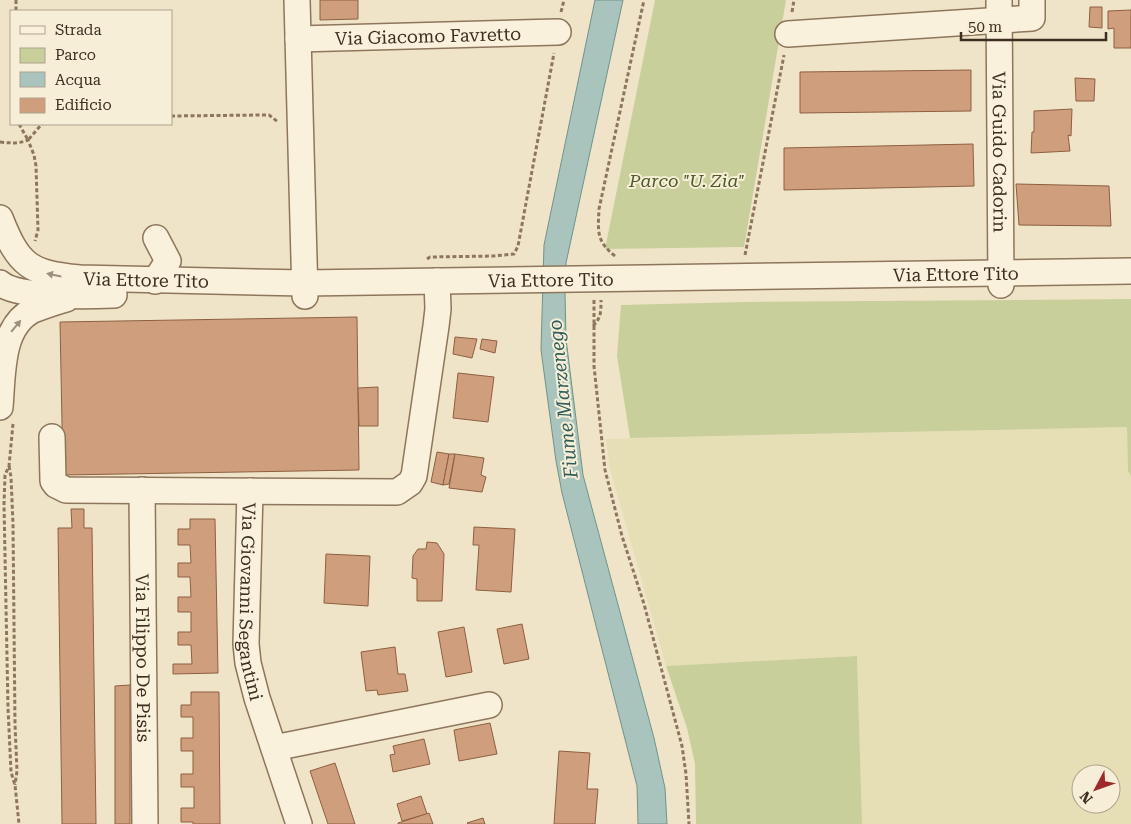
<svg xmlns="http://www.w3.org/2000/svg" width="1131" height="824" font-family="'Roboto Serif',serif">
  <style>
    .farmland { fill: #e6deb5; fill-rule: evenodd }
    .green { fill: #c9cf9b }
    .water { fill: #a9c4bc; stroke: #6f938a }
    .building { fill: #cf9f7d; stroke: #8d5f41 }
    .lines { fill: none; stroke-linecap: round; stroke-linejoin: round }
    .minor-casing { stroke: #8d765c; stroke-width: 28 }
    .path { stroke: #8d765c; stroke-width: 3; stroke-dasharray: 4 2.5; stroke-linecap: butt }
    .minor { stroke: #faf1dc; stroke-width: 25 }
    .oneway { fill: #9c907e }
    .labels { text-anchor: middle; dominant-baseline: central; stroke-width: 4; stroke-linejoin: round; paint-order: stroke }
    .street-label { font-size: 18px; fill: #3d2e20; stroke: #f7eed8 }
    .park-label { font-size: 18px; font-style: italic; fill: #4d5a26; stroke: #f7eed8 }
    .water-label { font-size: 19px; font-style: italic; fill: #2f5d5a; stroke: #f7eed8 }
  </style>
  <rect width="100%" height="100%" fill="#f0e4c8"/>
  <path class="farmland" d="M1128,427V471L1131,477V824H862L857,656L666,666L610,469L606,439ZM1081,774H1111V804H1081Z"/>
  <g class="green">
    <path d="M655,0H786L744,247L605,249Z"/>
    <path d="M1131,299V477L1128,471L1127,427L630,438L617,356L621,305L744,302Z"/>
    <path d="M857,656L862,824H696L695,764L687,728L666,666Z"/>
  </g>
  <path class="water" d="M595,0H623L566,263L565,293L566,339L583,475L654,738L665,788L667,824H638L637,786L562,493L556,461L541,350L544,245Z"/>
  <g class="building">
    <path d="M320,0H358V19L320,20Z"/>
    <path d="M1090,7H1102V28L1089,27Z"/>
    <path d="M1131,10V48H1114V28L1108,29V11Z"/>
    <path d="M971,70V111L800,113V72Z"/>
    <path d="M1075,78L1095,79L1094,101H1076Z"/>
    <path d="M1072,109L1071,136L1068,135L1070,151L1031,153L1032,132H1034V111Z"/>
    <path d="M973,144L974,186L784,190V148Z"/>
    <path d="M1016,184L1109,186L1111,226L1019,225Z"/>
    <path d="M357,317L359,470L63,475L60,322Z"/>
    <path d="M455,337L477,339L472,358L453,354Z"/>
    <path d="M482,339L497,341L495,353L480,349Z"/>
    <path d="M458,373L494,377L488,422L453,418Z"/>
    <path d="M378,387V426H359L358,388Z"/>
    <path d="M437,452L449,454L443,485L431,482Z"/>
    <path d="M449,454H455L449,484L443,485Z"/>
    <path d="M455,454L484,458L481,475L486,477L482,492L449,488Z"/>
    <path d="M71,509H84V528H92L96,824H62L58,528H72Z"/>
    <path d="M190,519H215L218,673L173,674V664H192L191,645H178V632H191V612H178V597H191L190,577H178V563H191L190,545H178V529H190Z"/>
    <path d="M474,527L515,529L511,592L476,590L479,545H473Z"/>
    <path d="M427,542L437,543L444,554L442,601H417V579L412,578L413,556L418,549H426Z"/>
    <path d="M326,554L370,556L368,606L324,603Z"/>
    <path d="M522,624L529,659L504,664L497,629Z"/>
    <path d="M464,627L472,672L446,677L438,632Z"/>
    <path d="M395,647L398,674H405L408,691L378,695L377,690L366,691L361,652Z"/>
    <path d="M130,685V824H115V686Z"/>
    <path d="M191,692H219L220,824H193V822H181V808H194V787H181V774H193V751H181V738H193V717H181V705H191Z"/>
    <path d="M490,723L497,754L459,761L454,730Z"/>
    <path d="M424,739L430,764L393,772L390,755L395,754L393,746Z"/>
    <path d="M559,751L590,753L587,789H598L595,824H554Z"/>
    <path d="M335,763L355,824H328L310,771Z"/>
    <path d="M421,796L427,814L402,821L397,804Z"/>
    <path d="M429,813L433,824H398V823Z"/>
    <path d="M483,818L485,824H468L467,823Z"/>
  </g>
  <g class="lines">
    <g class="minor-casing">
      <g id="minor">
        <path d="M297,0L305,296"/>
        <path id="s1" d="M999,0L1001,285"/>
        <path d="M788,34L1032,18V0"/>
        <path id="s2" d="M298,39L558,32"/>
        <path id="s3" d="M0,218C19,266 29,273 80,278L304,283L1131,271"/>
        <path d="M155,281L168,261L156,238"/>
        <path d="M0,283C17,298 89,296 114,295"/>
        <path d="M0,407C3,374 0,327 33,310C44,306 55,302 66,299"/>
        <path d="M52,437L53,481L56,485L66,490L397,492L410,483L414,476L436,326L438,309L437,281"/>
        <path id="s4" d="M142,490L145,824"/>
        <path id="s5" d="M250,491L246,644L248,663L257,698L299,824"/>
        <path d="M274,748L489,705"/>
      </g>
    </g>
    <g class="path">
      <path d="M16,0V11"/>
      <path d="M561,12L564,0"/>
      <path d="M792,12L794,0"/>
      <path d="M171,116L264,115H269L278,122"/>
      <path d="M19,124L28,140L42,124"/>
      <path d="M0,142C10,143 18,144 28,140L34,155L36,166L38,230L35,241"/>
      <path d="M745,255L784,55"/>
      <path d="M615,256C596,241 598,231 599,209L644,0"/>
      <path d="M427,259L430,257L494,256L514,254L518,246L554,53"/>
      <path d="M594,300V366L605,470L622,536L644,604L682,746L686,774L689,824"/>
      <path d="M593,326C601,318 601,312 601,300"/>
      <path d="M13,424L9,466L5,475L4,504L8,708L11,772L15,785L19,824"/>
      <path d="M9,466L11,477L13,524L15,724L17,771L15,785"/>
    </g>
    <use href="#minor" class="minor"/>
  </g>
  <defs><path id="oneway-solid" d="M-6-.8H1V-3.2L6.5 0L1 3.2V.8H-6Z" transform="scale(1.25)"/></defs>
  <g class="oneway">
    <use href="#oneway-solid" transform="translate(54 275) rotate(-168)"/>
    <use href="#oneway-solid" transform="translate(16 326) rotate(-50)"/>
  </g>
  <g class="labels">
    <g class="street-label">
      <text stroke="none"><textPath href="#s2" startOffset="130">Via Giacomo Favretto</textPath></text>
      <text stroke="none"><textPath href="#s1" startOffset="152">Via Guido Cadorin</textPath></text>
      <text stroke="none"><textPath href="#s3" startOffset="985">Via Ettore Tito</textPath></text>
      <text stroke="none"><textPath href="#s3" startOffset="175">Via Ettore Tito</textPath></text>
      <text stroke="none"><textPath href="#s3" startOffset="580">Via Ettore Tito</textPath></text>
      <text stroke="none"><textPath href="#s5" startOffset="111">Via Giovanni Segantini</textPath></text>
      <text stroke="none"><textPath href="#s4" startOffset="168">Via Filippo De Pisis</textPath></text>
    </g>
    <g class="park-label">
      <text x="687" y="180">Parco "U. Zia"</text>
    </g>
    <g class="water-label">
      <text transform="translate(563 399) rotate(-96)">Fiume Marzenego</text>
    </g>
  </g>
  <rect x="10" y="10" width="162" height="115" fill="#f7eed8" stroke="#ada18e"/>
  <rect x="20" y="26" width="25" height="8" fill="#faf1dc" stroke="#ada18e"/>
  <text x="55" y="35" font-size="15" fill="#3d2e20">Strada</text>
  <rect x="20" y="48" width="25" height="15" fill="#c9cf9b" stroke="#ada18e"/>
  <text x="55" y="60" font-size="15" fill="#3d2e20">Parco</text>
  <rect x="20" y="72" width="25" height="15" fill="#a9c4bc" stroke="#ada18e"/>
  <text x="55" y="85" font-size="15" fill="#3d2e20">Acqua</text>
  <rect x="20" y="98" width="25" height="15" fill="#cf9f7d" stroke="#ada18e"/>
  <text x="55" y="110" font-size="15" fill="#3d2e20">Edificio</text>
  <g transform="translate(1096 789) rotate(229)"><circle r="24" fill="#f7eed8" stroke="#ada18e"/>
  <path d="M0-4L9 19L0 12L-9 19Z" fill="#9e2a2b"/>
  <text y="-8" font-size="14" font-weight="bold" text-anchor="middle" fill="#3d2e20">N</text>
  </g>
  <path d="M961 32v8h145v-8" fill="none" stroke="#3d2e20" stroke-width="2.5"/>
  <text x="968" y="32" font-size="15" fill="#3d2e20" stroke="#f7eed8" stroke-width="4" paint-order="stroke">50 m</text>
</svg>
